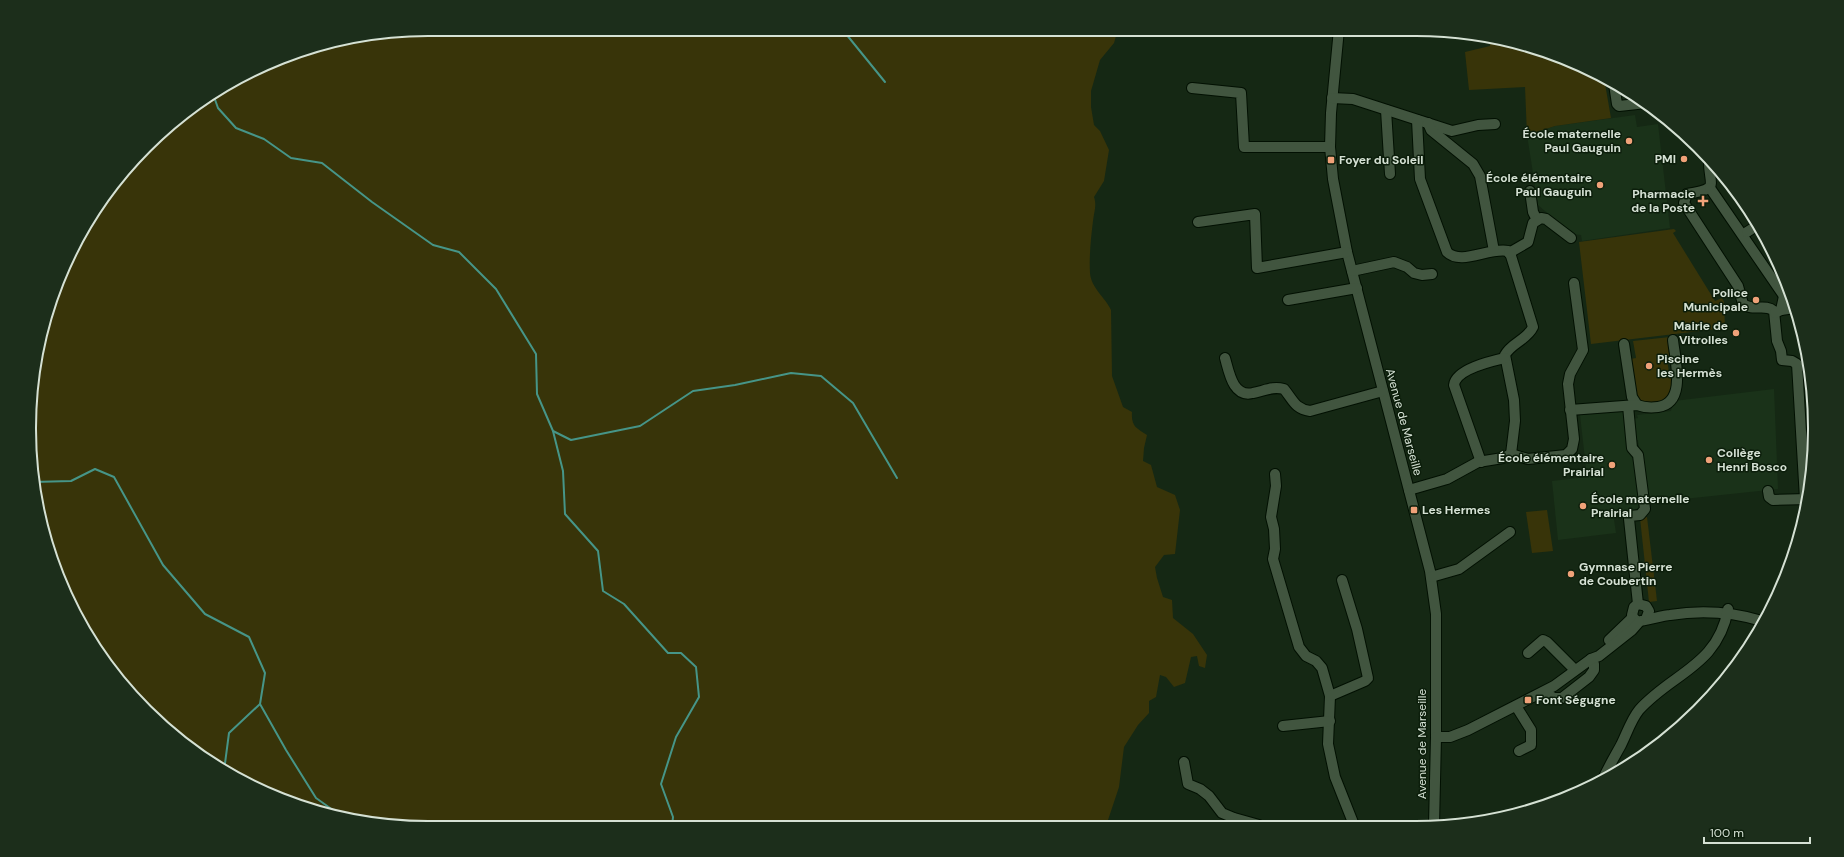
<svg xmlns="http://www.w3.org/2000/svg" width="1844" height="857" font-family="'DM Sans',sans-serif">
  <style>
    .built { fill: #1a3219 }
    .green { fill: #383409 }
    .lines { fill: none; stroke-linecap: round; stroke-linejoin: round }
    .stream { stroke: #469588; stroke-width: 2 }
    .minor-casing { stroke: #021002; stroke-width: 12 }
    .minor { stroke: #41553f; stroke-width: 10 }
    .poi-dot { fill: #f0a279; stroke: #0c1e0b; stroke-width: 1.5 }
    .labels { text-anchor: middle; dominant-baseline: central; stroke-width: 3; stroke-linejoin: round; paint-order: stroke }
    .poi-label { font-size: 12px; font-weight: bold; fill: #d5e1d4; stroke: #0c1e0b; text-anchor: end }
    .street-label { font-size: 12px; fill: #d5e1d4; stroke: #0c1e0b }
    .rim { fill: none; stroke: #d5e1d4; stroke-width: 2 }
  </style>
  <rect width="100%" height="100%" fill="#152814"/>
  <g class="built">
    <path d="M1635,115L1637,127L1658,124L1670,228L1582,241L1581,235L1572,234L1538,205L1527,135L1555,126Z"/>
    <path d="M1774,389L1778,489L1646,503L1638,440H1635L1632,419L1638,418L1637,415L1671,411L1674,401Z"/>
    <path d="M1626,410L1636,456L1641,506L1635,510L1613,513L1616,533L1558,540L1552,481L1587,477L1580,415Z"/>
  </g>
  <g class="green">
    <path d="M429,29H1118L1114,43L1100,60L1091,91V107L1094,125L1100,131L1109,150L1104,181L1094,197C1097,206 1094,211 1093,221C1091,237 1089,256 1090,273C1091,288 1105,297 1111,310L1112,376L1123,407L1132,412C1131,426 1136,428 1147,435L1144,448L1143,461L1151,465L1157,487L1175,495L1180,510L1175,554L1164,555L1155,567L1157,578L1163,597L1172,600L1173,618L1193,634L1207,655L1205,668L1199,666L1197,656L1191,657L1185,683L1174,687L1166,677L1160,675L1156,697L1149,701V713L1138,725L1124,747L1119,787L1108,820L1109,826L428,828L350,820L276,798L229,774L165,729L128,692L82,628L50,557L32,481L29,428L37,351L50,300L82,229L128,165L165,128L229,82L300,50L351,37Z"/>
    <path d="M1489,36L1568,59L1604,78L1611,118L1555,126L1527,135L1525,87L1469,90L1465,52L1490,46Z"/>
    <path d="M1674,229L1676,231L1673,233L1715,301L1722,298L1724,302L1725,328L1591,344L1579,242Z"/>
    <path d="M1670,337L1671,354L1667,359L1669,372L1673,375V392L1663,402L1644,405L1636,397L1630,359L1636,358L1633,341Z"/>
    <path d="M1547,510L1553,551L1532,553L1526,512Z"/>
    <path d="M1647,517L1657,601L1649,602L1640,518Z"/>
  </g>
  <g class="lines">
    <g class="stream">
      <path d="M842,29L885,82"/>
      <path d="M213,94L218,108L236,128L264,139L291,158L322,163L372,202L433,245L459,252L496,289L536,354L537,394L553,431L563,471L565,514L598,551L603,591L624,604L668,653H681L696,667L699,697L676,737L661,784L673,817L672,827"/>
      <path d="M553,431L571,440L640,426L693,391L735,385L791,373L821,376L853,403L897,478"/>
      <path d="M33,482L71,481L95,469L114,477L163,565L205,614L249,637L265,673L260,704L229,733L224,771"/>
      <path d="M260,704L286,750L316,798L344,818"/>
    </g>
    <g class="minor-casing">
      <g id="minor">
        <path d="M1339,29L1331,113L1330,147L1333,179L1347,252L1430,571L1436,614V737L1434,825"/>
        <path d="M1614,84L1617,104L1619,106L1646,103"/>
        <path d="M1192,88L1241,93L1244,147H1330"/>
        <path d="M1332,98L1353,99L1452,131L1478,125L1495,124"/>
        <path d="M1386,110L1390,174"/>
        <path d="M1417,120L1420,179L1447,252C1461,266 1489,247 1508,251L1511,256L1533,327C1527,340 1511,343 1505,355L1514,400L1515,421L1511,454"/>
        <path d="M1428,123L1431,130L1473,164L1480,176L1494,251"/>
        <path d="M1709,159C1708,186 1722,188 1687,194L1684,203L1738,286L1743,304C1753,312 1765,303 1774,311L1777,341L1781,351L1782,360L1792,361L1797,364L1805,499"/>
        <path d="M1710,188L1784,296"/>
        <path d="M1530,191L1533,212L1537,220"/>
        <path d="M1198,222L1255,214L1257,268L1347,252"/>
        <path d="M1747,232L1758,225"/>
        <path d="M1509,253L1528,242L1533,223L1541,218L1546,219L1571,238"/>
        <path d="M1352,271L1394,262L1407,267L1414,273L1422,275L1432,274"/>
        <path d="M1288,300L1357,288"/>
        <path d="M1781,310L1795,308"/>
        <path d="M1775,313L1781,310L1784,296L1790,292"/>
        <path d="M1624,344L1632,397L1637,405"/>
        <path d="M1225,358C1229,372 1233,398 1253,393C1264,391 1272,386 1284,389C1293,400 1295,409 1310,411L1383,391"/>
        <path d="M1628,406L1632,448L1638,455L1645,509L1640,515L1630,516L1629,519L1638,604"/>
        <path d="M1570,410L1637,405C1645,408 1650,408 1658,407C1687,403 1675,360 1673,340"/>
        <path d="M1481,462L1454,385C1456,369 1492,361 1505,358"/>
        <path d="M1275,474L1276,486L1271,517L1274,529L1275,549L1273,559L1299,647L1306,656L1316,661L1322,668L1330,696L1328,744L1335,777L1354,825"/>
        <path d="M1409,490L1447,479L1478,462L1503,458L1511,454L1528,459L1566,455L1572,449L1574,439L1568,384L1570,374L1583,350L1574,283"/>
        <path d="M1768,491L1769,497L1773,500L1808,499"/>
        <path d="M1431,577L1459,569L1510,532"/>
        <path d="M1646,619L1649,611L1646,606L1638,604L1634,607L1632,615C1633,618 1634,620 1638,621C1641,622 1664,615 1670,615C1701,610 1732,612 1762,621"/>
        <path d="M1609,640L1633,617"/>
        <path d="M1528,653L1543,640L1547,642L1575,670"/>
        <path d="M1543,692L1554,698H1562L1589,677L1594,670V664L1591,659"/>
        <path d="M1330,696L1365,681L1368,678L1357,629L1342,580"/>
        <path d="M1516,706L1531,730V745L1519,751"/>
        <path d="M1283,726L1330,721"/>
        <path d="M1436,737H1450L1468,730L1554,686L1591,659L1599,656L1632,630L1639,622"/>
        <path d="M1184,762L1188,784L1200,789L1209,796L1222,813L1234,818L1259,825"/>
        <path d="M1604,777C1609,766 1615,756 1621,745C1627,733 1631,720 1639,710C1672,673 1718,666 1728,609"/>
      </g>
    </g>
    <use href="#minor" class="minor"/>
  </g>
  <g class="poi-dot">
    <circle cx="1629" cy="141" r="4"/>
    <circle cx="1684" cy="159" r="4"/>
    <rect x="1327" y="156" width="8" height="8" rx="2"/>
    <circle cx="1600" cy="185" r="4"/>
    <path d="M1701 195h4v4h4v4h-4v4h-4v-4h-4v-4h4z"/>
    <circle cx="1756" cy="300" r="4"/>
    <circle cx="1736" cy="333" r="4"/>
    <circle cx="1649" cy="366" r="4"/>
    <circle cx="1709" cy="460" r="4"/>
    <circle cx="1612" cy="465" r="4"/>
    <circle cx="1583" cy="506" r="4"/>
    <rect x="1410" y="506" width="8" height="8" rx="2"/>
    <circle cx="1571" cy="574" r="4"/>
    <rect x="1524" y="696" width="8" height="8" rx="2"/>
  </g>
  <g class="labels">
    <g class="poi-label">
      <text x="1621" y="134">École maternelle<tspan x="1621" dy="14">Paul Gauguin</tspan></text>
      <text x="1676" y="159">PMI</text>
      <text x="1339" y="160" text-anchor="start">Foyer du Soleil</text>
      <text x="1592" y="178">École élémentaire<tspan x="1592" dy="14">Paul Gauguin</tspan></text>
      <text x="1695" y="194">Pharmacie<tspan x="1695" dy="14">de la Poste</tspan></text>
      <text x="1748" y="293">Police<tspan x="1748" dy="14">Municipale</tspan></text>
      <text x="1728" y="326">Mairie de<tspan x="1728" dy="14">Vitrolles</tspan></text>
      <text x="1657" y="359" text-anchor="start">Piscine<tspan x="1657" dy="14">les Hermès</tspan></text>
      <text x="1717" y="453" text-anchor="start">Collège<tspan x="1717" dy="14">Henri Bosco</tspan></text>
      <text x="1604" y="458">École élémentaire<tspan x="1604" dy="14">Prairial</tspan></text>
      <text x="1591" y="499" text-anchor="start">École maternelle<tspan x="1591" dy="14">Prairial</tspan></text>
      <text x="1422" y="510" text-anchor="start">Les Hermes</text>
      <text x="1579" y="567" text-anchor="start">Gymnase Pierre<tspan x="1579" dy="14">de Coubertin</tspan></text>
      <text x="1536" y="700" text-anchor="start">Font Ségugne</text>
    </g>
    <g class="street-label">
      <text transform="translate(1404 422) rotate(75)">Avenue de Marseille</text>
      <text transform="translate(1422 744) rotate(-90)">Avenue de Marseille</text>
    </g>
  </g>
  <path d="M0 0H1844V857H0ZM428 36H1416A392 392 0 0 1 1808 428V429A392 392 0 0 1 1416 821H428A392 392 0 0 1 36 429V428A392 392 0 0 1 428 36Z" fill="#1c2e1b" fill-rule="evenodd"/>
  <path class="rim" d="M428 36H1416A392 392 0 0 1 1808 428V429A392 392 0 0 1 1416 821H428A392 392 0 0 1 36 429V428A392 392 0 0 1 428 36Z"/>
  <path d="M1704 837v6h106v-6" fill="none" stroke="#d5e1d4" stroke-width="2"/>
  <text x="1710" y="837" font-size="12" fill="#d5e1d4" stroke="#0c1e0b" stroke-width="3" paint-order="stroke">100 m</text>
</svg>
